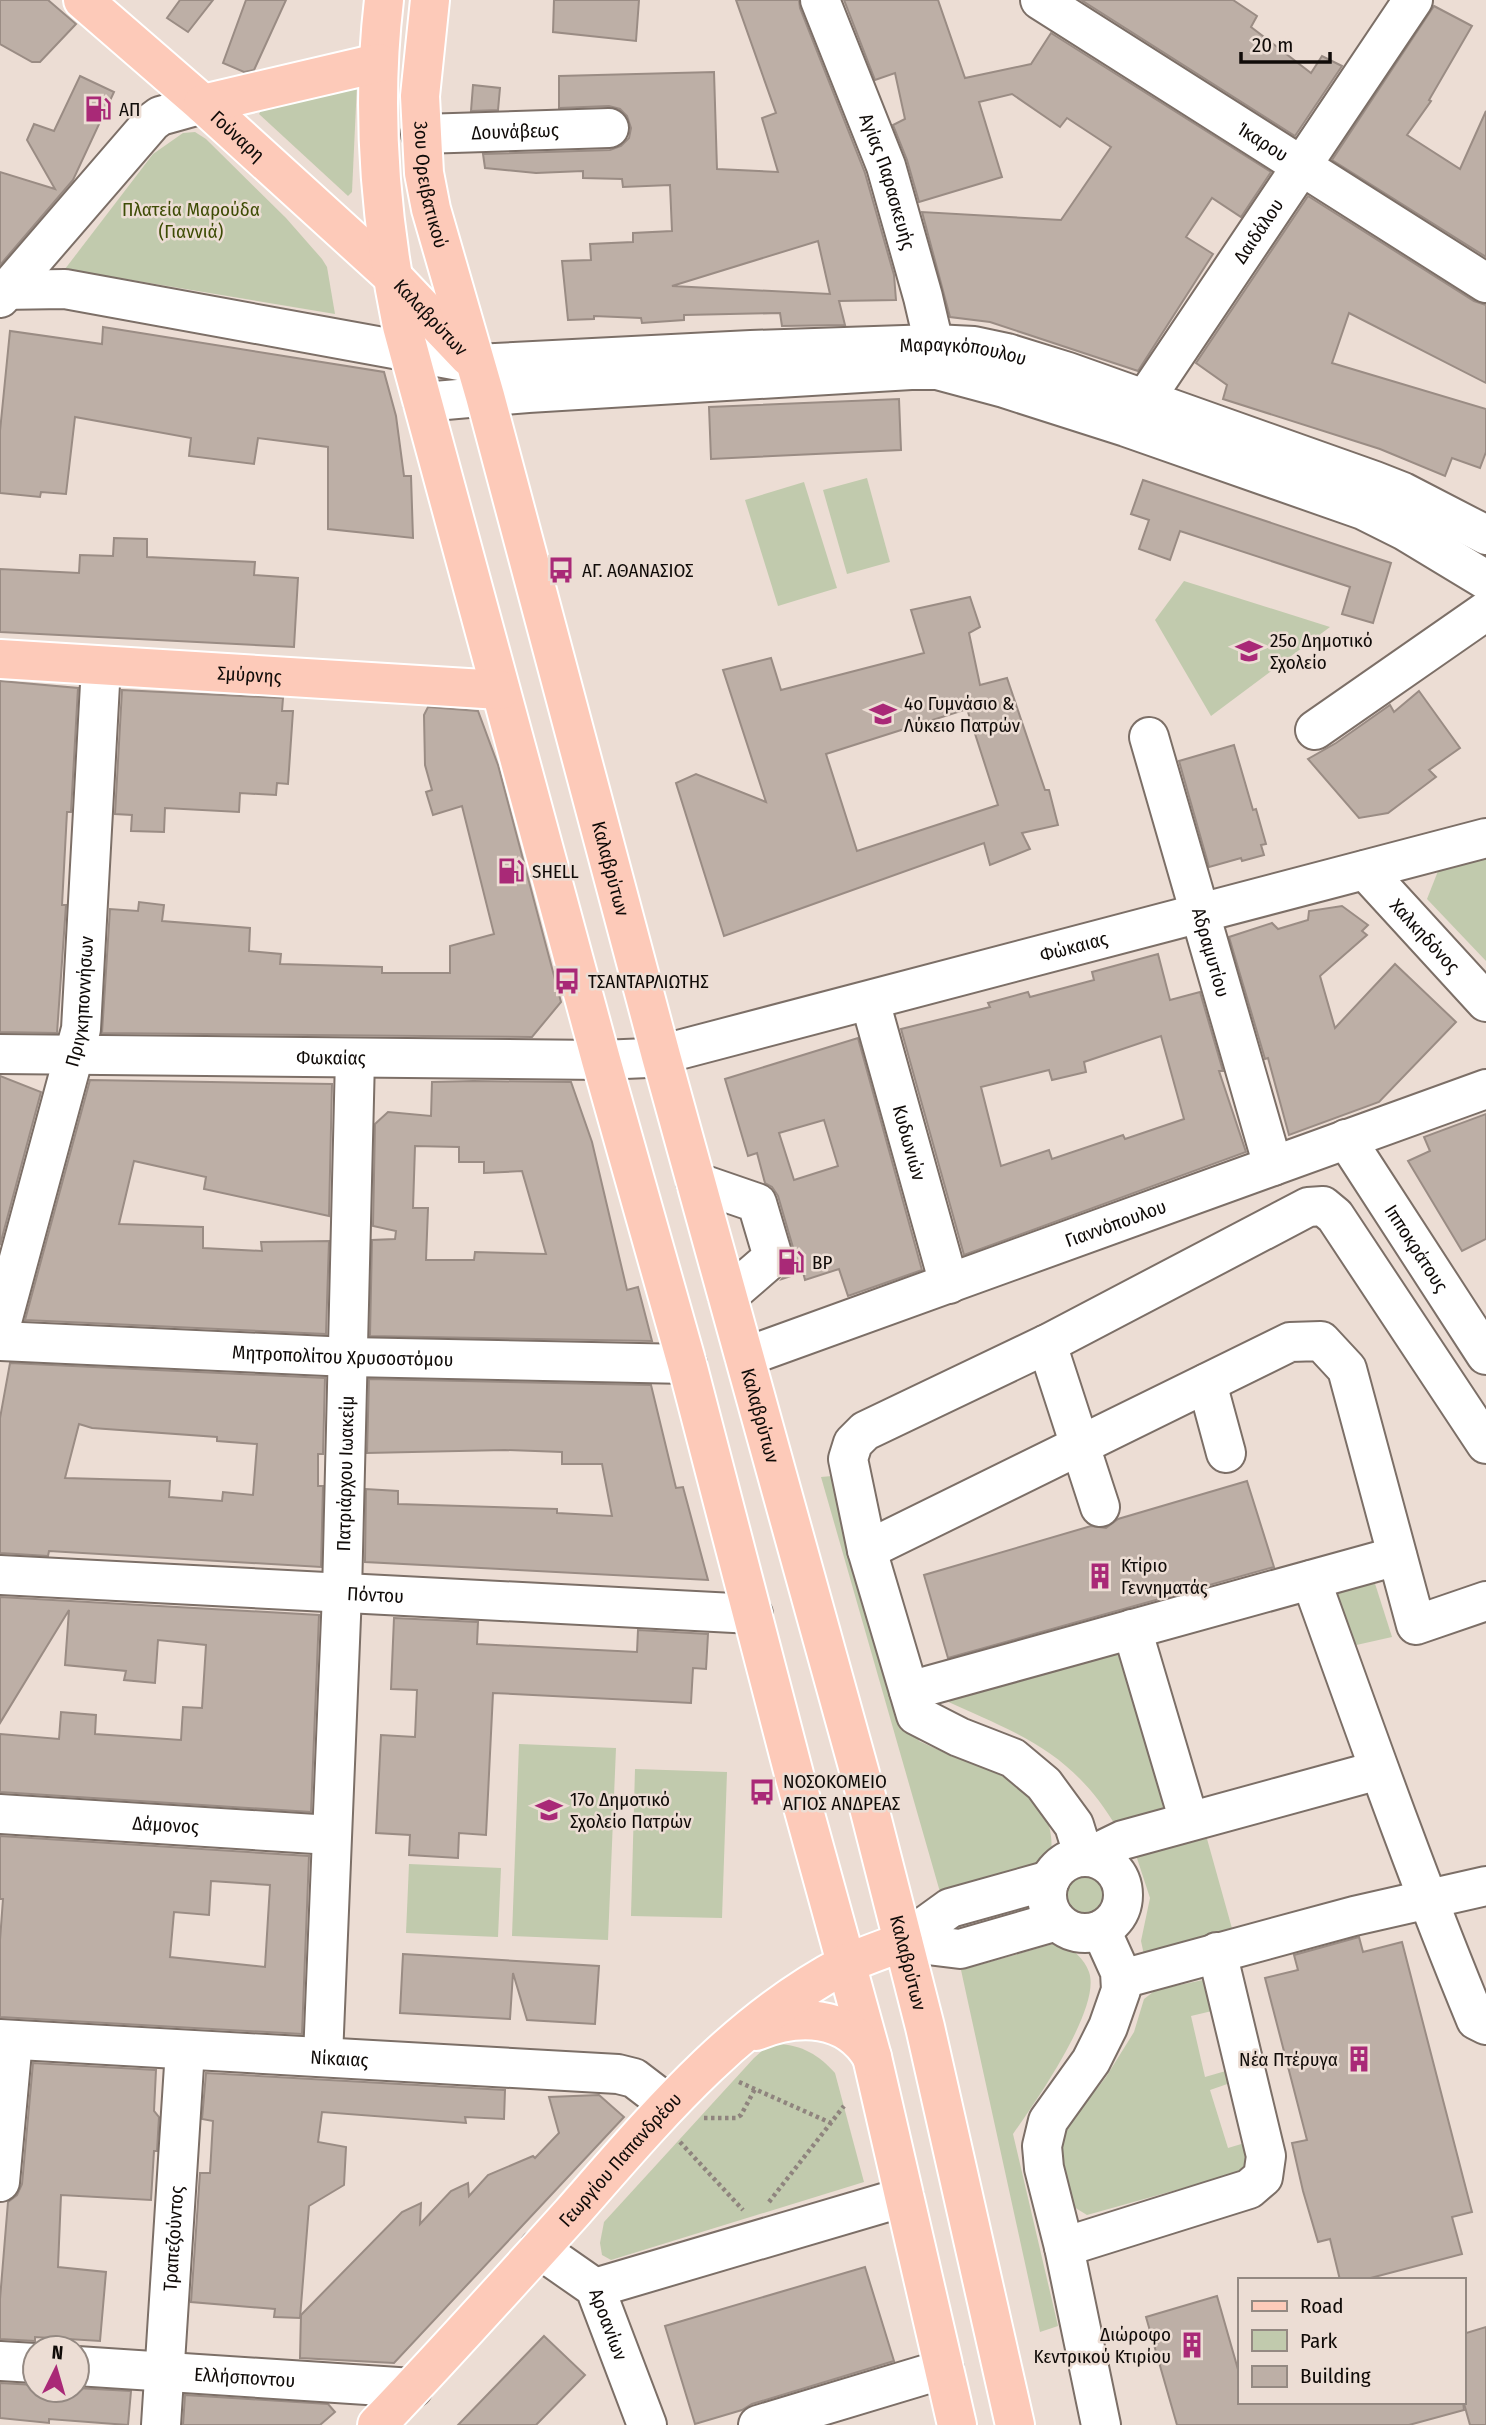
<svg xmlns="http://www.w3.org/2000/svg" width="1486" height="2425" font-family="'Fira Sans Condensed',sans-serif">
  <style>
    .green { fill: #c1caad }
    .building { fill: #bdafa6; stroke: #9a8c84; stroke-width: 2; fill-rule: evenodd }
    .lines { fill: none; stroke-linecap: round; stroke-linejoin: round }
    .minor-casing { stroke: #7c6f67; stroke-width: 42 }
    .major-casing { stroke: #fff; stroke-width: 42 }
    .path { stroke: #8f847e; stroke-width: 4.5; stroke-dasharray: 3.5 3.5; stroke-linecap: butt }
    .minor { stroke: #fff; stroke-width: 38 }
    .major { stroke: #fdcab9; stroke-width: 38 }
    .labels { text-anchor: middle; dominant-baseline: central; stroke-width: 5; stroke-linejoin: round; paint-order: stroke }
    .poi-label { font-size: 19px; fill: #100b08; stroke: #ecddd4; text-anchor: start }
    .street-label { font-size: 19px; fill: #100b08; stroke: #ecddd4 }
    .park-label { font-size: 19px; fill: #3e4c05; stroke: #ecddd4 }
  </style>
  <rect width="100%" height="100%" fill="#ecddd4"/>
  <g class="green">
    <path d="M357,84L352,192L348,196L259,114L262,109Z"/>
    <path d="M195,132L206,139L286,218L322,259L327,267L335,314L65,269L153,154L183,133Z"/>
    <path d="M867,478L890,562L847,574L823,490Z"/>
    <path d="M804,482L837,588L778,606L745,500Z"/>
    <path d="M1184,581L1330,627L1211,716L1155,620Z"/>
    <path d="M1486,858V961L1427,899L1438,871Z"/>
    <path d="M843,1475L919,1741C932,1747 945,1753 959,1759C995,1772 1041,1786 1050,1830C1052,1841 1053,1852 1047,1861L940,1892L821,1477Z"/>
    <path d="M1371,1571L1392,1637L1343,1648L1319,1584Z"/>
    <path d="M1126,1640L1176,1813L1117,1828C1071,1750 1018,1734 940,1698Z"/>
    <path d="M519,1744L616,1748L608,1940L512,1936Z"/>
    <path d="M635,1769L727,1772L722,1918L631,1916Z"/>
    <path d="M1204,1828L1233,1932L1144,1955L1141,1941L1150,1898L1133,1846Z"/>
    <path d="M409,1864L501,1868L498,1937L406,1933Z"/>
    <circle cx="1084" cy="1896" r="19"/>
    <path d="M1060,1942C1073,1950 1084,1958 1089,1972C1102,2008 1034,2104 1013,2134L1058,2326L1040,2332L961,1970Z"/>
    <path d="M1203,1980L1212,2011L1191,2016L1205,2077L1236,2068L1239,2080L1210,2090L1228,2148L1248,2142L1255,2168L1087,2215L1069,2204L1062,2178V2133L1106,2077L1134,2032L1144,1999L1153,1992L1165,1988Z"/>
    <path d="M778,2044C802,2045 819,2055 835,2073L864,2182L611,2260L602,2255L600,2243L604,2222L754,2058L765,2048Z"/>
  </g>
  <g class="building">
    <path d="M0,0H48L76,24L40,62H32L0,44Z"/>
    <path d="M180,0H213L188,32L167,18Z"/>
    <path d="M246,0H286L254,70L244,72L223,63Z"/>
    <path d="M554,0H639L636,41L553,32Z"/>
    <path d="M736,0H799L800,8L865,173L894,275L896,300L839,301L845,325L782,326L780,313L684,315V320L642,323L641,318L594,316V319L568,320L562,261L591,260L590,244L633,242V233L672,231L670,185L623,187L622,179L583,178V171L536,173L485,168L483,154L610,150L621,146L629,138L631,128L627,116L620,109L609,106L559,108V76L714,72L717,169L778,172L762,118L776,113ZM818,241L830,294L672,286Z"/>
    <path d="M844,0H938L965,78L1031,64L1051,33L1271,172L1241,217L1212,198L1186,237L1213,254L1138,371L990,322L950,317L922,212L1061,220L1111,147L1067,118L1060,127L1012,94L979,102L1002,177L919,202L907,160L893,125L905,119L895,73L875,80Z"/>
    <path d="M1081,0H1233L1257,16L1251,27L1311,73L1322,56L1342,66L1295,136Z"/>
    <path d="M1434,6L1472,26L1429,100L1431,101L1407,135L1460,169L1486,111V257L1332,160Z"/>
    <path d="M80,76L114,92L73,180L0,265V172L55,189L27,140L34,124L54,131Z"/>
    <path d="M473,85L500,88L498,110L471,111Z"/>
    <path d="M1308,196L1474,301L1486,305V383L1349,313L1332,363L1486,409V452L1480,468L1452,458L1445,476L1380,449L1223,399L1227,385L1196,363Z"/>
    <path d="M103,327L384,372L396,416L404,476H411L413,538L328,529V447L258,438L254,464L189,456L191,438L75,417L66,494L41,492L40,497L0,493V431L10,331L102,344Z"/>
    <path d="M899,399L901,450L711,459L709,407Z"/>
    <path d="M1143,480L1391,563L1373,623L1342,614L1350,587L1180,531L1170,560L1139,549L1149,520L1131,514Z"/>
    <path d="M114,538L147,539V557L255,562L254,575L298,578L294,647L0,632V569L79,573L80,555L113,556Z"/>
    <path d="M970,597L980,627L969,633L980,685L1007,678L1045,790H1049L1058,825L1022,833L1030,849L990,865L984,843L724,936L676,783L696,774L766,802L723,670L771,658L781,690L924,653L911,610ZM967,709L998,805L857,851L826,754Z"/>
    <path d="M0,681L78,688L71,812H67L62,905H66L57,1033L0,1032Z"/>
    <path d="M122,690L283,698L282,711H293L288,784L277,783L276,795L240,793L239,812L165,808L164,832L131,831L132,815L115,814Z"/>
    <path d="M1419,691L1460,748L1429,770L1436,777L1388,813L1359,818L1308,759L1336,743L1390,705L1394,712Z"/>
    <path d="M428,707L478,711L498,765L561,1002L532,1037L102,1033L110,909L138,911L139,902L164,905L162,921L250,928L249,951L281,954L280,964L382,967V973H450V946L494,934L462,806L433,815L426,792L432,790L425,765L424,715Z"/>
    <path d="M1234,745L1253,810L1256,809L1266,844L1261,845L1264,855L1242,861L1241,858L1209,867L1179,761Z"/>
    <path d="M1342,906L1368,925L1362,931L1367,935L1320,976L1335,1028L1395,964L1456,1022L1379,1102L1289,1135L1268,1058L1265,1059L1229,937L1272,923L1278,929L1308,920L1309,911Z"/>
    <path d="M1158,954L1170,1000L1200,992L1223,1071H1219L1246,1152L964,1255L901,1029L990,1007L988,1003L1028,992L1030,997L1094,980L1092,972ZM1161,1036L1184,1119L1125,1139L1123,1135L1052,1159L1049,1150L1001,1166L981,1087L1049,1070L1052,1080L1086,1072L1084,1062Z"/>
    <path d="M858,1038L922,1270L848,1296L839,1269L805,1280L803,1272L782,1279L794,1264V1251L778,1196L772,1187L765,1183L757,1153L748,1156L725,1079ZM824,1120L838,1166L794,1180L779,1133Z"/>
    <path d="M0,1076L41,1092L0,1245Z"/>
    <path d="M90,1080L332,1084L329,1216L204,1189L206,1177L134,1161L119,1224L203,1227V1248L262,1251L261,1242L329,1241L326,1334L25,1320Z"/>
    <path d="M473,1081L571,1082L592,1142L627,1290L638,1287L652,1341L370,1336L372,1240L395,1239L396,1231L373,1226L375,1124L388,1112L431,1116L432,1082ZM415,1146L459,1147V1162H484V1173L522,1171L546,1254L475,1252L474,1260H426L428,1208H413Z"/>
    <path d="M1486,1114V1239L1462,1251L1408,1161L1430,1151L1424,1137Z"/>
    <path d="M10,1363L325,1378L323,1454H318V1486H323L321,1567L49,1551L48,1556L0,1553V1418ZM79,1424L92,1428L217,1437V1441L257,1444L253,1495L223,1492L222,1501L169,1497L170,1481L65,1478Z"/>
    <path d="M369,1379L651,1385L676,1488L683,1487L708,1580L365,1562L366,1489L398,1491V1504L557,1509V1513L612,1516L602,1464H562V1452L505,1450L367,1453Z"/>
    <path d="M1247,1481L1274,1567L948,1658L924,1575L1091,1526L1106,1528L1118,1519Z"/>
    <path d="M0,1597L319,1615L311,1812L0,1792V1734L59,1739L61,1712L96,1715L95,1734L181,1740L183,1707L202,1708L206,1645L158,1640L155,1683L124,1680L126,1671L65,1665L69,1610L0,1723Z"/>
    <path d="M394,1618L478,1622L477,1644L637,1652L638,1630L708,1634L706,1669L693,1668L691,1703L493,1693L486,1835L459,1833L458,1858L409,1855L410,1835L376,1833L381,1735L415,1737L417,1690L391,1689Z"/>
    <path d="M0,1836L309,1856L302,2034L0,2017V1940L3,1899H0ZM211,1881L270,1885L265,1967L170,1957L174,1912L209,1915Z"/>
    <path d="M1359,1937L1363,1952L1402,1942L1472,2212L1452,2217L1462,2254L1363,2280H1340L1330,2239L1318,2242L1303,2191L1292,2143L1307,2140L1265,1978L1298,1970L1294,1955Z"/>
    <path d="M403,1954L599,1966L595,2024L527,2020L513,1973L510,2019L400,2013Z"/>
    <path d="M33,2063L156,2070L154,2111L159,2117L157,2151H154L151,2200L61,2195L58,2267L106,2272L100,2341L35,2337V2341L0,2339V2299L8,2202L17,2195L22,2184Z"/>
    <path d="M206,2073L505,2090L504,2119L465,2117L466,2123L322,2112L318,2142L346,2147L344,2185L309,2206L300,2318L274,2317L275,2309L191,2302L200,2173H210L213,2121L202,2119Z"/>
    <path d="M599,2095L624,2117L394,2363L300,2358L301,2315L402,2212L421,2203L420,2224L451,2191L468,2183L469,2196L488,2175L533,2156L535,2158L559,2133L549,2097Z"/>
    <path d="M865,2267L894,2361L752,2404L742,2410L695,2424L665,2326Z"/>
    <path d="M1217,2296L1239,2373V2402H1463L1464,2410L1409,2425H1177L1146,2317Z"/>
    <path d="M1486,2327V2425H1470L1463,2400V2334Z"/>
    <path d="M544,2336L585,2375L536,2425H458Z"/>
    <path d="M0,2383L35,2385V2390H77V2388L131,2391L128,2425L49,2419V2423L0,2418Z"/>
    <path d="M185,2395L328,2404L335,2412L320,2425H183Z"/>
  </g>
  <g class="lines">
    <g class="minor-casing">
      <g id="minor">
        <path id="s1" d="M820,0L886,166L923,297L934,344L937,368"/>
        <path id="s2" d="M1040,0L1486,283"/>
        <path id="s3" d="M421,134L609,128"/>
        <path id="s4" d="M0,290L65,289L476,364L751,350L934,344L974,346L1007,353L1068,372L1375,481L1403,492L1486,535"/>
        <path d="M0,298L152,122L160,116L203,104"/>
        <path d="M423,402L528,393L911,370H937L1004,388L1126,427L1363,510L1405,531L1486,580"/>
        <path id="s5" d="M1131,420L1413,0"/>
        <path d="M1315,730L1486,611"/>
        <path id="s6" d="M1149,737L1273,1166"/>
        <path id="s7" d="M1365,870L1486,1002"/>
        <path id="s8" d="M870,1001L949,1284"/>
        <path id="s9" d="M0,1054L601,1060L648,1058L1486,838"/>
        <path id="s10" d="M1346,1139L1486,1355"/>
        <path d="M696,1182L757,1203L773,1257L728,1296"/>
        <path id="s11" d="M0,1329L81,1029L101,666"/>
        <path id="s12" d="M0,1341L349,1357L687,1364"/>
        <path d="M1047,1344L1100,1507"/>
        <path id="s13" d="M745,1357L1486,1089"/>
        <path d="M1207,1383L1226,1453"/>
        <path d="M867,1550L1290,1342L1321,1341L1347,1369L1416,1625L1486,1601"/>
        <path id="s14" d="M0,1575L753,1614"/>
        <path d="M1311,1580C1364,1727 1416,1875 1476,2020L1486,2025"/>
        <path d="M1132,1629L1189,1821"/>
        <path d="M909,1691L1397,1556"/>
        <path id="s15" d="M0,1814L331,1835"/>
        <circle cx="1085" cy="1895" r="38"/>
        <path d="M1084,1857L1074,1825L1044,1784L1013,1758L959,1737L916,1715L867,1550L848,1459L853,1443L865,1431L1047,1344L1308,1207L1323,1206L1335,1216L1486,1444"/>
        <path d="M1088,1857L1123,1840L1379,1770"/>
        <path d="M1101,1930L1120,1972L1121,1990L1108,2027L1091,2061L1048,2121L1042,2146L1044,2168L1064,2247L1101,2425"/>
        <path d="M903,1942L950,1908L1050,1880"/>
        <path d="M903,1942L960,1949L1057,1921"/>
        <path d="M1122,1979L1354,1916L1486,1886"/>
        <path id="s16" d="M0,2039L618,2074L634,2078L668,2104"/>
        <path id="s17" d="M323,2057L342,1593L355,1058"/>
        <path d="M0,2182L13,2040"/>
        <path d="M1064,2247L1249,2189L1263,2177L1266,2156L1217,1952"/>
        <path id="s18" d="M539,2249L595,2288L647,2425"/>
        <path d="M595,2288L904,2197"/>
        <path d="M0,2361L35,2363"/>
        <path id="s19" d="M77,2366L413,2388"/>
        <path id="s20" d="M161,2425L185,2050"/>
        <path d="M758,2425L944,2369"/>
      </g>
    </g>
    <g class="major-casing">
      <g id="major">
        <path id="s21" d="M83,0L203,104L391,275L469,357"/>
        <path d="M384,0C371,109 380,219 402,326L601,1060L687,1364L795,1778L872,2057L957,2425"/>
        <path id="s22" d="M430,0L420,96L424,173L431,209L485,396L661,1056L865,1792L925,2027L1015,2425"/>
        <path d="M203,104L378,63"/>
        <path id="s23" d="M0,659L500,690"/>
        <path d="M756,2031C798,2014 847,2014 872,2057"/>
        <path id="s24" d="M377,2425C443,2356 507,2285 571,2214C652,2122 733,2023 844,1965C863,1956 884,1949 903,1942"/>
      </g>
    </g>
    <g class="path">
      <path d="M739,2082L831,2123"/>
      <path d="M704,2118H736L741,2115L755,2089"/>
      <path d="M680,2142L743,2210"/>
      <path d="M769,2202L844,2106"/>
    </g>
    <use href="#minor" class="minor"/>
    <use href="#major" class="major"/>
  </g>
  <defs>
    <g id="fuel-bare" transform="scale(2.1)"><path d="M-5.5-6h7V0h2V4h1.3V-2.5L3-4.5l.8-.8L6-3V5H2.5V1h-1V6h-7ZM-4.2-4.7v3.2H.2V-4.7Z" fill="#a92977" stroke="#ecddd4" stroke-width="2.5" paint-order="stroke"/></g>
    <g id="bus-bare" transform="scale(2.1)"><path d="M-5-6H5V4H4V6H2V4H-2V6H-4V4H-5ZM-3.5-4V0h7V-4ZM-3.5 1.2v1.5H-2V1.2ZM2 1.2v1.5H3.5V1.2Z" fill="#a92977" stroke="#ecddd4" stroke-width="2.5" paint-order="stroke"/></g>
    <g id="school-bare" transform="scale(2.1)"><path d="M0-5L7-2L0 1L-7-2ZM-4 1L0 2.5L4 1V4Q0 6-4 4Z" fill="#a92977" stroke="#ecddd4" stroke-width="2.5" paint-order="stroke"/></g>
    <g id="building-bare" transform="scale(2.1)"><path d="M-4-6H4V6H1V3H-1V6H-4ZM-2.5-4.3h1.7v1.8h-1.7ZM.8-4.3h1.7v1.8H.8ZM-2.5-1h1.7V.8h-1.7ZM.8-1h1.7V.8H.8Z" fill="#a92977" stroke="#ecddd4" stroke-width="2.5" paint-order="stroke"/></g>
  </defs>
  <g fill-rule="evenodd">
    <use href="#fuel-bare" x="98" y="109"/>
    <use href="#bus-bare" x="561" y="570"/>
    <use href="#school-bare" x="1249" y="651"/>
    <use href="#school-bare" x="883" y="714"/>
    <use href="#fuel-bare" x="511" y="871"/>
    <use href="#bus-bare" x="567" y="981"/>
    <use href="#fuel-bare" x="791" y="1262"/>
    <use href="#building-bare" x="1100" y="1576"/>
    <use href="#bus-bare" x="762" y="1792"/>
    <use href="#school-bare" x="549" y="1810"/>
    <use href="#building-bare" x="1359" y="2059"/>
    <use href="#building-bare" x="1192" y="2345"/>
  </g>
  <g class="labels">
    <g class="poi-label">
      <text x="119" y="109">ΑΠ</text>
      <text x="582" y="570">ΑΓ. ΑΘΑΝΑΣΙΟΣ</text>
      <text x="1270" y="640">25ο Δημοτικό<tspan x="1270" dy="22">Σχολείο</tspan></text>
      <text x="904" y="703">4ο Γυμνάσιο &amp;<tspan x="904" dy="22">Λύκειο Πατρών</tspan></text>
      <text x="532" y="871">SHELL</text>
      <text x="588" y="981">ΤΣΑΝΤΑΡΛΙΩΤΗΣ</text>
      <text x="812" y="1262">BP</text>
      <text x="1121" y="1565">Κτίριο<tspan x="1121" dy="22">Γεννηματάς</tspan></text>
      <text x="783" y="1781">ΝΟΣΟΚΟΜΕΙΟ<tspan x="783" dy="22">ΑΓΙΟΣ ΑΝΔΡΕΑΣ</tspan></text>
      <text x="570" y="1799">17ο Δημοτικό<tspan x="570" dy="22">Σχολείο Πατρών</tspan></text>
      <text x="1338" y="2059" text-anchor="end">Νέα Πτέρυγα</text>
      <text x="1171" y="2334" text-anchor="end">Διώροφο<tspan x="1171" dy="22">Κεντρικού Κτιρίου</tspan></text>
    </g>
    <g class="street-label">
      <text stroke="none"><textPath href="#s3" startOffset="94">Δουνάβεως</textPath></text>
      <text stroke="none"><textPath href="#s21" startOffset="206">Γούναρη</textPath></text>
      <text stroke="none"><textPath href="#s2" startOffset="264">Ίκαρου</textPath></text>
      <text stroke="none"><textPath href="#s1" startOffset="194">Αγίας Παρασκευής</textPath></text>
      <text stroke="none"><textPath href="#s22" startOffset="186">3ου Ορειβατικού</textPath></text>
      <text stroke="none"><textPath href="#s5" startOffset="228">Δαιδάλου</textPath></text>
      <text stroke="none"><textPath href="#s21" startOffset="471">Καλαβρύτων</textPath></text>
      <text stroke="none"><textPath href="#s4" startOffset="971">Μαραγκόπουλου</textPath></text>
      <text stroke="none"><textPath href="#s23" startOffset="250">Σμύρνης</textPath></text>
      <text stroke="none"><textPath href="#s22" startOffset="894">Καλαβρύτων</textPath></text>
      <text stroke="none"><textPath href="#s7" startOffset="89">Χαλκηδόνος</textPath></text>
      <text stroke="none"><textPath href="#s9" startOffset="1088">Φώκαιας</textPath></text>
      <text stroke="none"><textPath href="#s6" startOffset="224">Αδραμυτίου</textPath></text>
      <text stroke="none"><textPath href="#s11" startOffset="338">Πριγκηποννήσων</textPath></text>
      <text stroke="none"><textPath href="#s9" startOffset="331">Φωκαίας</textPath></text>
      <text stroke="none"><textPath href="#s8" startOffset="147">Κυδωνιών</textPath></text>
      <text stroke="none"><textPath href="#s13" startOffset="394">Γιαννόπουλου</textPath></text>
      <text stroke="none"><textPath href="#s10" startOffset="130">Ιπποκράτους</textPath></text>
      <text stroke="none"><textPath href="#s12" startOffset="343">Μητροπολίτου Χρυσοστόμου</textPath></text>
      <text stroke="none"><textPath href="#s22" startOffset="1461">Καλαβρύτων</textPath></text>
      <text stroke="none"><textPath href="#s17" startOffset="584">Πατριάρχου Ιωακείμ</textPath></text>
      <text stroke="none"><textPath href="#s14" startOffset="376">Πόντου</textPath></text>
      <text stroke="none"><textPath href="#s15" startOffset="166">Δάμονος</textPath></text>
      <text stroke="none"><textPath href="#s22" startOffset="2028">Καλαβρύτων</textPath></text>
      <text stroke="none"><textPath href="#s16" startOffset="340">Νίκαιας</textPath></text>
      <text stroke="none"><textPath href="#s24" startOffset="360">Γεωργίου Παπανδρέου</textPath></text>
      <text stroke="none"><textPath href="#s20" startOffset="187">Τραπεζούντος</textPath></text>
      <text stroke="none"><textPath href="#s18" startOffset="107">Αροανίων</textPath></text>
      <text stroke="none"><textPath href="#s19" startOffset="168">Ελλήσποντου</textPath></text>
    </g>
    <g class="park-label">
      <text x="191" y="209">Πλατεία Μαρούδα<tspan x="191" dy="22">(Γιαννιά)</tspan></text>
    </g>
  </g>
  <rect x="1238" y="2278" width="228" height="126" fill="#ecddd4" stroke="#948982" stroke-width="2"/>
  <rect x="1252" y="2301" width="35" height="10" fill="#fdcab9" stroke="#948982" stroke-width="2"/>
  <text x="1300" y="2313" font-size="21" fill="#100b08">Road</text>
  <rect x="1252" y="2330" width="35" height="21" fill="#c1caad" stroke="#948982" stroke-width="2"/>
  <text x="1300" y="2348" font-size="21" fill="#100b08">Park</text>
  <rect x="1252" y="2366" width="35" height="21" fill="#bdafa6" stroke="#948982" stroke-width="2"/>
  <text x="1300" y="2383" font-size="21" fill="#100b08">Building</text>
  <g transform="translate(56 2369) rotate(5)"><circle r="33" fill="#ecddd4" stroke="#948982" stroke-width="2"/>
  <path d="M0-5L12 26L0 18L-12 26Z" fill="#a92977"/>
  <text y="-10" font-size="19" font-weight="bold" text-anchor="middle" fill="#100b08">N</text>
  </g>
  <path d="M1241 52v10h89v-10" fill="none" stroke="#100b08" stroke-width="3.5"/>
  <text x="1252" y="52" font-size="21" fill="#100b08" stroke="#ecddd4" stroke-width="5" paint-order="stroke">20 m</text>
</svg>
